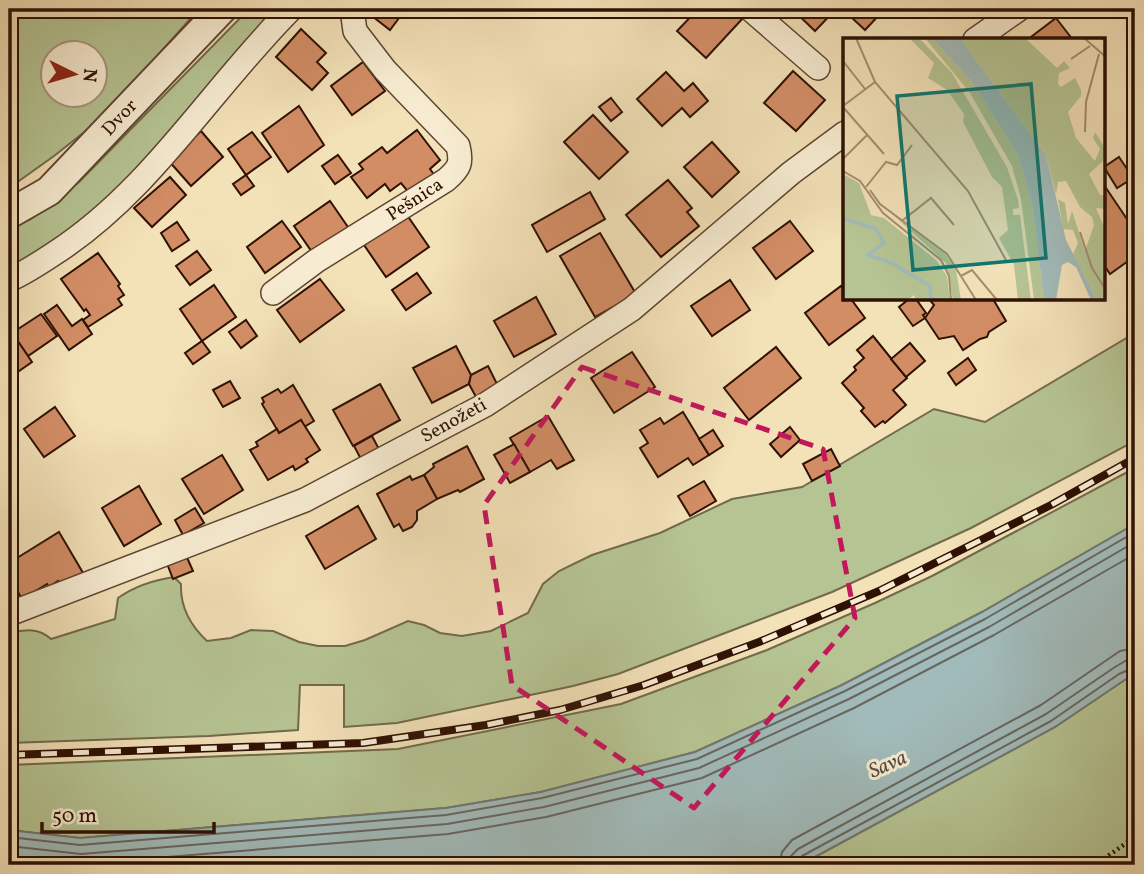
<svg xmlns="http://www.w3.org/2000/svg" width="1144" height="874" font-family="Vollkorn,serif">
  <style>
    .green { fill: #b6c493; stroke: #726a4c; stroke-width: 2; fill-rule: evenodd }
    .water { fill: #a1bbba; stroke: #737771; stroke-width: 2 }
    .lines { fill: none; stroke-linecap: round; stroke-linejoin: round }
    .shore { stroke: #68665f; stroke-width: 2 }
    .building { fill: #d28d65; stroke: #2e1004; stroke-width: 2 }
    .minor-casing { stroke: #5f4431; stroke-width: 26 }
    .tertiary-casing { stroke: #5f4431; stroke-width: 32 }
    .path { stroke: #2e1004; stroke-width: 4.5; stroke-dasharray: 2 3.5; stroke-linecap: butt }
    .minor { stroke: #f7ecd1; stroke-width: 23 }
    .tertiary { stroke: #f7ecd1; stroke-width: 28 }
    .rail-casing { stroke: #2e1004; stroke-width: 8 }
    .rail { stroke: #f7ecd1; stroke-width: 5; stroke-dasharray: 16; stroke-linecap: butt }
    .marked { fill: none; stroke: #c2185b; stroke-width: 5; stroke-dasharray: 14 9; stroke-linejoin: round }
    .labels { text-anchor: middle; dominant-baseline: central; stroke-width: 6; stroke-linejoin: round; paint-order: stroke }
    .street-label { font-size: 19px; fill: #2e1004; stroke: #f7ecd1 }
    .water-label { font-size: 21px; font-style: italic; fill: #564c44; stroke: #f7ecd1 }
    .inset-river { fill: none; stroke: #a1bbba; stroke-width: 3.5 }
    .inset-road { fill: none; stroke: #a48d70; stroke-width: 2 }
    .view { fill: #0f766e; fill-opacity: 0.15; stroke: #0f766e; stroke-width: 3.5 }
    .inset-edge { fill: none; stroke: #2e1004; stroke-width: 3.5 }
  </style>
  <rect width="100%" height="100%" fill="#f3e1b8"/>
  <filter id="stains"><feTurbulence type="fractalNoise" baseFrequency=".00286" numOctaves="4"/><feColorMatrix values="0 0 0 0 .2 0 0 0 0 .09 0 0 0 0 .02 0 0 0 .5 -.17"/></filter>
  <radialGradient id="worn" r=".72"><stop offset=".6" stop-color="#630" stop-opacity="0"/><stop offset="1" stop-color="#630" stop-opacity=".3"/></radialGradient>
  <g class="green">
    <path d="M9,9H199L102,118L54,156L9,188ZM52,52H94V94H52Z"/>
    <path d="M249,9H279L162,151L86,218L9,272V229L31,219L79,182Z"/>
    <path d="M1135,333V441L971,528L832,592L618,674L573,686L397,723L344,727V685H300L298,730L209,736L9,743V633C25,630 38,627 51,639L115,619L118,598C135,586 154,580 174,577L181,584C180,607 191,626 207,641L231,638L251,630L273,631L299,642L318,646H345L365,640L408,621L424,625L440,633L462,636L491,631L528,613L543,584L559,571L592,555L660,533L732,499L802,487L934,409L985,422Z"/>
    <path d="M1135,468V524L982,612L842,685L695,752L541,792L446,808L80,838L9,830V765L398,749L621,704L767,650L875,603L932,576Z"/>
    <path d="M1135,673V865H800L1055,727Z"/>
  </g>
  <path class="water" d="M1135,524V673L1055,727L800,865H9V830L80,838L446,808L541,792L695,752L842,685L982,612Z"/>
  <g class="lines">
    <g class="shore">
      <path d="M9,837L80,845L446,815L542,798L697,759L845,691L985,619L1135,532"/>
      <path d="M9,846L81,854L447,824L544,807L699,768L849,699L989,627L1135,542"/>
      <path d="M9,857L81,864L448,834L546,817L702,778L854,708L994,635L1135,554"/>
      <path d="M779,865L782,852L792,840L1041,705L1120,651L1135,648"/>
      <path d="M790,865L791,856L798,849L1046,714L1115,667L1127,660L1135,659"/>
      <path d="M798,865L802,856L1051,721L1119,674L1135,667"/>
    </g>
  </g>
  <g class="building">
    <path d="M363,9H392L390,11L399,18L390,30Z"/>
    <path d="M698,9L714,11L736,9L744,17L706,58L677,31Z"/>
    <path d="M792,9H836L815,31Z"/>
    <path d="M859,9H874L880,14L865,30L851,17Z"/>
    <path d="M1056,18L1073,40H1027Z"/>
    <path d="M301,29L326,53L317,62L328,73L312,90L276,57Z"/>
    <path d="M363,62L385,91L352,115L331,86Z"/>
    <path d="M793,71L825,100L796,131L764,103Z"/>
    <path d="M666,72L684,91L693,83L708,101L690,117L682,108L662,126L637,99Z"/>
    <path d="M611,98L622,112L611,121L599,107Z"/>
    <path d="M299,106L324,145L288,172L262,133Z"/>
    <path d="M593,115L628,152L599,179L564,142Z"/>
    <path d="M417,130L440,160L430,169L435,176L410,194L401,183L390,191L385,184L367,198L351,177L363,169L359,164L382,147L387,153Z"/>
    <path d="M201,131L223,157L191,186L168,160Z"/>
    <path d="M252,132L271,157L246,175L228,149Z"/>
    <path d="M712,142L739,172L712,197L684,167Z"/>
    <path d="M338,155L351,173L335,184L322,166Z"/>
    <path d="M1119,157L1133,178L1117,188L1104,167Z"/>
    <path d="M246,175L254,186L241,195L233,184Z"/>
    <path d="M170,177L186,195L152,227L134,208Z"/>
    <path d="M668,180L692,208L687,212L699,226L661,257L626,215Z"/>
    <path d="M1104,185L1135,231V256L1110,274L1104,265Z"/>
    <path d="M590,192L605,219L547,252L532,225Z"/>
    <path d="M330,201L350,230L314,255L294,226Z"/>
    <path d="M407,215L429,247L386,277L364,245Z"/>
    <path d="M282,221L301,247L265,273L247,247Z"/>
    <path d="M790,221L813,251L776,279L753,248Z"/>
    <path d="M177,222L189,240L172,251L161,233Z"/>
    <path d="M600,233L636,294L595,317L560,256Z"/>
    <path d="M197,251L211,270L190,285L176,266Z"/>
    <path d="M98,253L120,284L118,286L124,295L118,299L122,305L88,327L83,320L90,315L86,309L84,311L61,279Z"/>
    <path d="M417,273L431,293L406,310L392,290Z"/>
    <path d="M320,279L344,310L300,342L277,310Z"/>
    <path d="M730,280L750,310L712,336L691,306Z"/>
    <path d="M214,285L236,317L202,341L180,309Z"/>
    <path d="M841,286L845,291V299H851L865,318L829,345L805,313Z"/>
    <path d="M536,297L556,334L514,357L494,321Z"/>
    <path d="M909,299H916L926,313L923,315L925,318L913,326L899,307Z"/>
    <path d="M929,299H993L1006,321L989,332L987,337L980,339L963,350L954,336L939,339L925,318L934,305Z"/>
    <path d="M57,305L72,326L82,319L92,334L69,350L44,314Z"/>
    <path d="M41,314L57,336L28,356L12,333Z"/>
    <path d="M246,320L257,336L241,348L229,332Z"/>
    <path d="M9,328L32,362L9,378Z"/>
    <path d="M873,336L907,378L893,390L906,405L885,423L883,421L875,427L861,411L864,408L842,383L856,370L854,367L864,358L857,350Z"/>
    <path d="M202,341L210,352L193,364L185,353Z"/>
    <path d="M910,343L925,361L906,377L891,359Z"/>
    <path d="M456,346L471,375L469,384L432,403L413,368Z"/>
    <path d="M776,347L801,378L749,420L724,388Z"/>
    <path d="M632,352L655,387L614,413L591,378Z"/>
    <path d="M968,358L976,370L956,385L948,373Z"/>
    <path d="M488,366L498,386L476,397L469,384L471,375Z"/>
    <path d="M230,381L240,398L223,407L213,390Z"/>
    <path d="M380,384L400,420L353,446L333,410Z"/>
    <path d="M293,385L314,421L304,427L301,420L279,433L262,404L264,402L262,398L278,389L281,393Z"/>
    <path d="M55,407L75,436L44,457L24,429Z"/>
    <path d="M683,412L709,455L693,465L688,458L658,477L640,448L648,443L640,430L660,418L664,424Z"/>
    <path d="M548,416L574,460L557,469L551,460L530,472L510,438Z"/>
    <path d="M301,420L320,450L306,459L308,462L295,470L293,466L268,480L250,450L258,446L256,442L277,429L279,433Z"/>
    <path d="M790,427L800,440L781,457L770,444Z"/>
    <path d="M713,430L723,446L709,455L699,439Z"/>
    <path d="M372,436L381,453L363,463L354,446Z"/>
    <path d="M514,444L530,472L510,483L494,455Z"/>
    <path d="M467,446L484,479L460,492L458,490L437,499L424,475L434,467L433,464Z"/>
    <path d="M831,449L840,466L812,481L803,464Z"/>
    <path d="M222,455L243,490L204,514L182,479Z"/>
    <path d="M424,475L437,499L417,511V520L412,527L403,531L399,524L394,527L377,494L410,476L412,480Z"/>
    <path d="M704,481L716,501L690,516L678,496Z"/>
    <path d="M139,486L161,524L124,546L102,508Z"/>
    <path d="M358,506L376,539L325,569L306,536Z"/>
    <path d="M195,508L204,523L183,535L175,520Z"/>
    <path d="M59,532L86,578L64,591L58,581L49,587L47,584L22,599L9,576V563Z"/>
    <path d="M185,553L193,571L173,579L166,561Z"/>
  </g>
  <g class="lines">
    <g class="minor-casing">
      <g id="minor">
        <path d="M750,9L818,68"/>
        <path d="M975,40L1019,9"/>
        <path d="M9,280C25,273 40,263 55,253C151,191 211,89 291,9"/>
        <path d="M273,293L316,261L446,180C460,168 462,163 458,146L385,70L355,31L352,9"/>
        <path d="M9,614L305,500L485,405L632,309L791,173L845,133"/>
      </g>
    </g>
    <g class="tertiary-casing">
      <path id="tertiary" d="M9,214L49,191L222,9"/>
    </g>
    <path class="path" d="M1095,865L1135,837"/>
    <use href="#minor" class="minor"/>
    <use href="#tertiary" class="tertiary"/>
    <g class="rail-casing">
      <path id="rail" d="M9,755L363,743L486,725L560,710L644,685L759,642L879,591L1051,505L1135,458"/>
    </g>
    <use href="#rail" class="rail"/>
  </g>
  <path class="marked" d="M582,367L823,449L855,618L694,808L512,685L484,505Z"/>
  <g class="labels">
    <g class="street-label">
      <text transform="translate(120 118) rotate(-47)">Dvor</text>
      <text transform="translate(415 200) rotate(-33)">Pešnica</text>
      <text transform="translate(454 421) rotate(-29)">Senožeti</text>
    </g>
    <g class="water-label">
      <text transform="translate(888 765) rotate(-24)">Sava</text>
    </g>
  </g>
  <g transform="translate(843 38)">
    <rect width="262" height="262" fill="#f3e1b8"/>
    <path d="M66,0H76L109,35L164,129L175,162L176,170L170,171V177H177L188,262H175L171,227L156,200L165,192L159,149L149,139L120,84L121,76L104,52L85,40L91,25ZM82,0H89L128,43L175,116L189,166L201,262H191L178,161L169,128L127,55ZM117,0H182L214,30L221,23L227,30L216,35L215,46L218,49L232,40L238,52V58L225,74L233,100L252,123L257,111L250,100L252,94L262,110L260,123L246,136L257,157H262V171L253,170L262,191V262H254L230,216L235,205L230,192L220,191L215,161L222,165L225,186L229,173L242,213L251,187L249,179L237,169L223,143L215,144L213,156L203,117ZM0,136L16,145L28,177L41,180L93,222L104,238L107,262H73L71,257L65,262H0ZM49,176L102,216L113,232L118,262H110L103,225Z" fill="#b6c493"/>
    <path d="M89,0H117L203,117L223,202L254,262H248L233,229L225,224L219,227L213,262H201L189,166L175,116L128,43Z" fill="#a1bbba"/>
    <path class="inset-river" d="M0,180L33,191L41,205L25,217L49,225L87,248L88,262"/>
    <path class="inset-road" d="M13,0L32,44L125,153L164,224M241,0L263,19M228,21L247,8M0,23L22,51M0,68L32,44M0,69L41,116M242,94L243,64L256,16M0,121L24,97M0,133L17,143L40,175L98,222L106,238L108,262M23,149L43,124L54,127L69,107M27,152L37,166L104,216L133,262M60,182L88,160L111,187M237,194L249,230L263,252M118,238L129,232L154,262"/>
    <path class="view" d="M188,46L203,220L70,232L54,58Z"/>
    <rect width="262" height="262" class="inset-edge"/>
  </g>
  <rect width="1144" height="874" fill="none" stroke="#f3e1b8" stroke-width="35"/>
  <rect x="10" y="10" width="1123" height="853" fill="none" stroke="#2e1004" stroke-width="3.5"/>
  <rect x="18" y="18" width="1109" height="839" fill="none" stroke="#2e1004" stroke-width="2"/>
  <g transform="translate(74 74) rotate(95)"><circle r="33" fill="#f7ecd1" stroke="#a7947f" stroke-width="2"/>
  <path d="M0-5L12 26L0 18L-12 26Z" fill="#8f2418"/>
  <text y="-10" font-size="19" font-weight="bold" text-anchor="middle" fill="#2e1004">N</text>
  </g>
  <path d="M42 822v10h172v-10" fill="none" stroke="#2e1004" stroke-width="3.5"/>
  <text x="52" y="822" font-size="21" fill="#2e1004" stroke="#f7ecd1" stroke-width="5" paint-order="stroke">50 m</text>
  <rect width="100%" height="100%" filter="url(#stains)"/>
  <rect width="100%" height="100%" fill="url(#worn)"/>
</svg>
